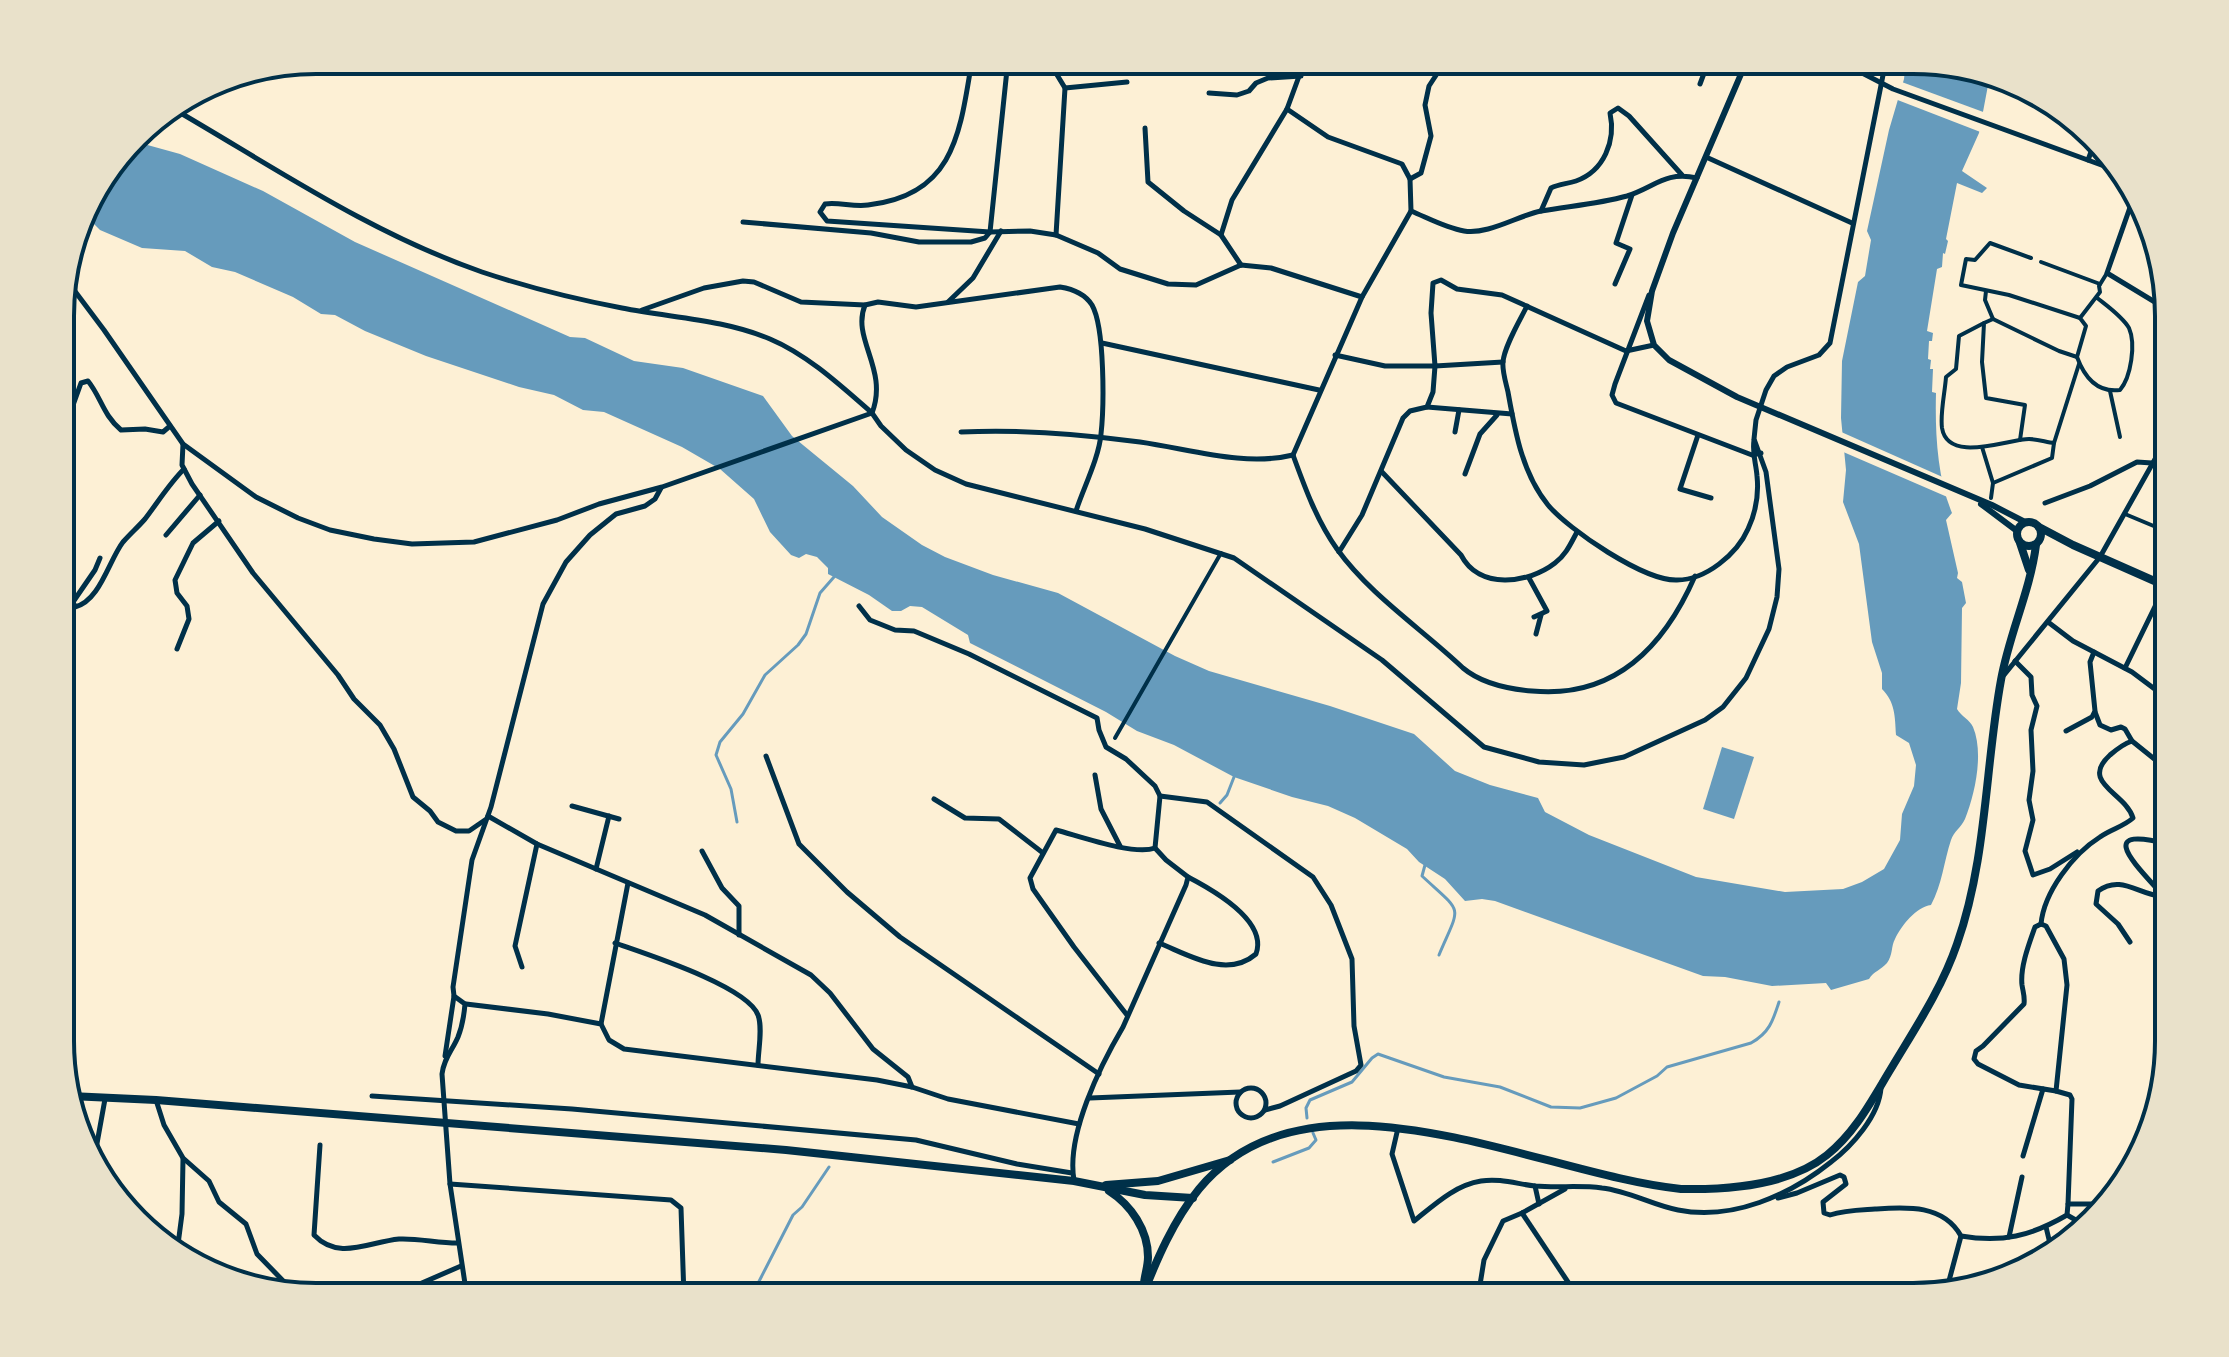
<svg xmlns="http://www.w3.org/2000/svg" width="2229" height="1357" font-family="'Work Sans',sans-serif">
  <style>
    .water { fill: #669bbc }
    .pier { fill: #fdf0d5 }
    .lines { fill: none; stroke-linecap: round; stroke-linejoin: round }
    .stream { stroke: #669bbc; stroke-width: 3 }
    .pedestrian { stroke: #003049; stroke-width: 4 }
    .minor { stroke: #003049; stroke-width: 5 }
    .tertiary { stroke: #003049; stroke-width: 6 }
    .primary { stroke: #003049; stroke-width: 8 }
    .rim { fill: none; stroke: #003049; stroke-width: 4 }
  </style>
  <rect width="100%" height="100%" fill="#fdf0d5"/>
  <g class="water">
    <path d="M1906,60L1989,80L1979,133L1962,171L1987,188L1982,193L1957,183L1946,239L1948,241L1945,254L1943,253L1942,267L1937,269L1927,331L1933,333L1932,341H1929L1928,359L1931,360L1930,369H1933L1932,392L1936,393C1935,431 1937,477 1952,513L1946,520L1958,573L1957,578L1962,582L1966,603L1962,608L1961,683L1957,709C1961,716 1970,720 1973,727C1984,753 1975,794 1965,819C1961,828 1954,831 1951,840C1944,861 1942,885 1931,905C1916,907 1902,925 1895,939C1891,946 1893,955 1887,963C1881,970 1874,971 1869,979L1831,990L1826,983L1772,986L1725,977L1703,976L1495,901L1482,899L1465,901L1445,879L1419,862L1407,849L1355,818L1328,806L1292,797L1234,777L1174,745L1137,731L1106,712L970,643L968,635L922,607L910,606L901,611H892L869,595L828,574V568L817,557L806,554L799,558L791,555L770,532L754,499L720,469L682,447L604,412L583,410L554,395L519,387L426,356L365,331L335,315L321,314L293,297L235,272L212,267L185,251L142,248L100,230L83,213L87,202L133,141L180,154L263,191L355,242L570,337L585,338L634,361L683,368L763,396L792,436L853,486L882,517L922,545L945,557L993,575L1058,593L1175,656L1209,671L1330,706L1414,734L1455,771L1490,785L1538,798L1545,812L1589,835L1696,877L1785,892L1843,889L1862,882L1884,869L1900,840L1902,814L1914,786L1916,765L1909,743L1896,735C1895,716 1895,702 1882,689V673L1872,642L1859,544L1843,502L1846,470L1841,418L1842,361L1858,282L1865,276L1871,240L1867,231L1889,130L1904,79Z"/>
    <path d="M1722,747L1754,757L1734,819L1703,809Z"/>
  </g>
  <g class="pier">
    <path d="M1899,81L1986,113L1983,133L1895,99Z"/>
    <path d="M1839,431L1947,479L1952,499L1841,451Z"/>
  </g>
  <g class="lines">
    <g class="stream">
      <path d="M1220,803L1227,795L1234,777"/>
      <path d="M737,822L731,789L716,755L720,742L743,714L765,675L798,645L806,634L820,593L834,577"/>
      <path d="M1425,865L1422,876C1464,915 1461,903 1439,955"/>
      <path d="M1307,1118L1306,1108L1310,1100L1352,1082L1372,1058L1378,1054L1444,1077L1500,1087L1551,1107L1580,1108L1616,1098L1657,1076L1667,1067L1751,1043C1769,1033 1773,1021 1779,1002"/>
      <path d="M1273,1162L1309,1148L1316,1140L1313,1133"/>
      <path d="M751,1297L793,1215L802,1207L829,1167"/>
    </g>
    <g class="pedestrian">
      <path d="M2031,258L1990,243L1975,260L1966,259L1961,285L2009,295L2080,318"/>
      <path d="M2041,262L2100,284"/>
      <path d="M1986,291L1985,300L1993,319L2059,351L2077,357"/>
      <path d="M2096,297C2107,306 2122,316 2129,328C2136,344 2131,377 2120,390C2097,393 2084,376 2077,357L2086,326L2080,318L2100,292L2099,286L2107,273"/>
      <path d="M1993,319L1984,323L1982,362L1986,398L2025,405L2020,440"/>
      <path d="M1984,323L1959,336L1956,369L1946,377C1945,392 1940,413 1942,428C1948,464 2008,439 2029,439C2037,439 2046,442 2054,443L2079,364"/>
      <path d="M2110,391L2120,437"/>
      <path d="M1982,447L1993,483"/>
      <path d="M2152,463L2168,470"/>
      <path d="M1991,498L1993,483L2052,458L2054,443"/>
      <path d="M2125,514L2168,532"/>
      <path d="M1115,738L1221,553"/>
    </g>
    <g class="minor">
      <path d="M972,60C960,132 955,195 868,205C853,207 839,202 825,204L820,212L827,221L990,232L1030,231L1056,235L1098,253L1120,269L1168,284L1196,285L1241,265L1271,268L1362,297"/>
      <path d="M1048,60L1065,88L1056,235"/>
      <path d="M1837,60L1893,89L2126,174"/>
      <path d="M1700,84L1709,60"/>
      <path d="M1065,88L1127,82"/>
      <path d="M1209,93L1237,95L1249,91L1256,83L1268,78L1301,76"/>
      <path d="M172,108C274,167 370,233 482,272C527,287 575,299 622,308C672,318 722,319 770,339C808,355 841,386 872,413L881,426L906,450L935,470L966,484L1145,529L1234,558L1382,660L1484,747L1539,762L1584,765L1624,757L1705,720L1723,707L1746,678L1769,629L1777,597L1779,569L1766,472L1754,439L1756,420L1766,390L1774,376L1787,367L1819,355L1830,343L1886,60"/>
      <path d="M1287,109L1328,137L1402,164L1410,179L1411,211L1362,297L1293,455"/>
      <path d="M1145,128L1148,182L1184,211L1221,235L1241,265"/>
      <path d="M1706,157L1852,223"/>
      <path d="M2088,160L2094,144"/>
      <path d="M1410,179L1421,173L1431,136L1425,105L1429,86L1446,60"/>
      <path d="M2134,196L2107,273L2168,310"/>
      <path d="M1411,211C1428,218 1446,228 1464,231C1488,235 1517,216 1541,211C1570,206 1598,204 1627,196C1655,187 1665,171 1697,178"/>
      <path d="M1541,211L1551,188C1559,184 1567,184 1576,181C1604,171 1616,141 1610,113L1618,108L1629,116L1682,175"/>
      <path d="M743,222L871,233L919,242H971L985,238L990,232"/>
      <path d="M990,232L1008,60"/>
      <path d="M1221,235L1232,200L1287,109L1305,60"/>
      <path d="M63,281L74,290L104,330L183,444L256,497L298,518L330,530L374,539L412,544L474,542L557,520L599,504L662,487L872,413C889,369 851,339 865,305"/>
      <path d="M1615,284L1630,249L1616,243L1632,195"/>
      <path d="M1649,295L1615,384L1612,395L1616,403L1752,455L1761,453"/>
      <path d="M948,302L973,278L1001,231"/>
      <path d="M1527,306C1520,320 1504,347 1503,362C1502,371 1506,383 1508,392C1515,431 1522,473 1548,505C1569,530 1644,581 1677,580C1706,580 1737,554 1748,529C1756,512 1759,495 1757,476C1756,463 1752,454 1754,440"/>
      <path d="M642,310L704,288L743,281L754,282L801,302L865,305L878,302L916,307L1060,287C1073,289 1085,294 1092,305C1105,328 1104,407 1101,434C1099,458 1083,489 1076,511"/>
      <path d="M1102,343L1319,390"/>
      <path d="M1335,355L1385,366H1435L1433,392L1427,407L1410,411L1403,418L1362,515L1339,552"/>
      <path d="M1503,362L1435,366L1431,313L1433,283L1441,280L1457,289L1502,295L1626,351L1654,345"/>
      <path d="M62,407L66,411L72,408L81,383L88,381C101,397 103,415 121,430L145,429L163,432L170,426"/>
      <path d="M1427,407L1512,414"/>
      <path d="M961,432C1021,429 1081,434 1140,442C1190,449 1244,467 1293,455"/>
      <path d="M1455,432L1459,410"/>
      <path d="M1698,435L1680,489L1711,498"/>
      <path d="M183,444L182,465L192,484L253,573L338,675L354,699L380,725L394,749L413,797L430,811L438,822L456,831H469L485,820"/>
      <path d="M1293,455C1305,488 1317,521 1337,549C1370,595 1422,629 1463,668C1482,684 1508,689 1532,691C1615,699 1664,647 1695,576"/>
      <path d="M1382,472L1461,555C1479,590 1528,584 1555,563C1566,555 1571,543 1577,532"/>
      <path d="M1465,474L1480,434L1497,415"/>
      <path d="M2045,503L2090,486L2137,462L2152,463"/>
      <path d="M166,535L200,495"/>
      <path d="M100,558L95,570L73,602L75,607C100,601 109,560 123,542C130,534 138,527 145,519C158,502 169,484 184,469"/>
      <path d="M1529,578L1547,611L1534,617"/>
      <path d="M859,606L870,620L895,630L914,631L969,654L1097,718L1099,730L1106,747L1126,759L1155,786L1160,796L1155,848L1166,860L1188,877L1186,885L1123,1027C1100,1066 1066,1135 1074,1180"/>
      <path d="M2048,622L2073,641L2132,672L2168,699"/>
      <path d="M1536,634L1541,615"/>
      <path d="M177,649L189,619L187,606L177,593L175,580L193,543L219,521"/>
      <path d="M2015,661L2031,677L2032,695L2037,706L2031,730L2033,771L2029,800L2033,820L2025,851L2033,875L2050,869L2077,852"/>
      <path d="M2125,668L2165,586"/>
      <path d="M2004,675L2100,557L2168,436"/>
      <path d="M2095,712L2100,725L2111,730L2121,727L2125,729L2132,741"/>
      <path d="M2066,731L2092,717L2095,711L2090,662L2094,652"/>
      <path d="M766,756L799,844L847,892L900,937L1099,1074"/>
      <path d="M1095,775L1101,809L1120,846"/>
      <path d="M1160,796L1207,802L1313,877L1331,905L1352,959L1354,1026L1361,1065L1356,1071L1280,1106L1265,1110"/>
      <path d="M934,799L965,818L999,819L1043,853"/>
      <path d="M572,806L619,819"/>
      <path d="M488,816L537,844L705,915L811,975L830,993L873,1049L908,1077L912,1087"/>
      <path d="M702,851L722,888L739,906V935"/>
      <path d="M596,869L609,816"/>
      <path d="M2041,924C2044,892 2073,854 2100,837C2111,829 2123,827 2133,818C2126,793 2079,783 2110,755C2117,749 2123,744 2132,741L2168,770"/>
      <path d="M2041,924L2046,926L2064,959L2067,985L2056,1091L2070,1095L2072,1099L2068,1204"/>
      <path d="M2041,924L2035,927C2029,944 2020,967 2022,985C2023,992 2025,996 2024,1004L1983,1046L1976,1051L1974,1059L1978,1064L2019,1085L2056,1091"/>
      <path d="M2130,942L2118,924L2096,904L2098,891C2120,875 2137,893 2159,896V891C2134,863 2095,825 2168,844"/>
      <path d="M615,943C646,954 747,986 758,1015C763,1028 758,1051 758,1065"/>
      <path d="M1159,943C1189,955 1227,979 1256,954C1268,921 1213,890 1188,877"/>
      <path d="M522,967L515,946L537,844"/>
      <path d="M466,1004L548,1014L601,1024L609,1040L624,1049L877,1080L912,1087L948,1099L1079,1124"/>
      <path d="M1127,1015L1074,947L1033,889L1030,878L1056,830C1079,836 1134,856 1155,848"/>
      <path d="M601,1024L628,883"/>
      <path d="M445,1056L454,996"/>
      <circle cx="1251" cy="1103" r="15"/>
      <path d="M372,1096L572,1109L916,1140L1017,1164L1072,1173"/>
      <path d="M1090,1098L1240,1092"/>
      <path d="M156,1100L164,1125L183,1158L209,1181L219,1202L246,1224L257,1254L293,1291"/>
      <path d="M1398,1128L1392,1154L1414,1221C1434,1205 1455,1185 1481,1181C1500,1178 1517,1184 1535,1186C1558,1188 1580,1185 1602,1188C1629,1191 1652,1205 1678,1210C1732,1221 1790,1195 1831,1162C1852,1146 1879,1116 1881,1088"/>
      <path d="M320,1145L314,1235C339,1261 368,1242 399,1239C417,1238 438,1243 457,1243"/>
      <path d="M2023,1156L2043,1089"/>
      <path d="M94,1160L105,1099"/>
      <path d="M450,1184L671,1200L681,1208L684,1297"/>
      <path d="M1535,1186L1539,1204"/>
      <path d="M1778,1198L1797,1193L1840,1175L1844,1177L1846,1184L1823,1202L1824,1213L1830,1215C1845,1210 1860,1210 1875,1209C1906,1207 1943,1204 1961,1236C2002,1243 2031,1236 2067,1215L2068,1204H2100"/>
      <path d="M1522,1213L1578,1297"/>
      <path d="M2067,1215L2081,1223"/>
      <path d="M2046,1227L2052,1252"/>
      <path d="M2009,1237L2022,1177"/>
      <path d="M177,1252L182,1214L183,1159"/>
      <path d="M1946,1292L1961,1236"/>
      <path d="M379,1297L392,1296L461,1266"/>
      <path d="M467,1297L450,1184L442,1074C444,1058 452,1051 458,1037C462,1027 464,1016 465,1004L454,996L453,987L472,860L491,807L543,604L566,562L590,535L616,514L645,506L655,499L661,488"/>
      <path d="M1478,1297L1484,1260L1503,1221L1522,1213L1565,1189"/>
      <path d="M1752,1297C1796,1290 1838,1287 1882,1296"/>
    </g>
    <g class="tertiary">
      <path d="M1747,60L1673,233L1652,291L1647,321L1654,345L1669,360L1737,397L1992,505L2025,522"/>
      <path d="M1981,504L2017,531"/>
    </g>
    <g class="primary">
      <circle cx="2029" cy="534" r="12"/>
      <path d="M2039,527L2073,545L2168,587"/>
      <path d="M2020,543L2029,570"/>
      <path d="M70,1096L156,1100L786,1150L1074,1181L1145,1195L1193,1198"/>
      <path d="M1106,1185L1158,1181L1230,1160"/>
      <path d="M1109,1191C1131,1205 1148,1230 1148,1257C1148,1266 1145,1274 1144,1283"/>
      <path d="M1142,1297C1157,1259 1173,1221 1199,1189C1312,1053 1540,1175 1681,1189C1728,1190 1790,1185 1827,1155C1856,1132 1873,1098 1892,1067C1916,1027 1942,988 1957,944C1987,859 1985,767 2001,680C2009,634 2030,592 2036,545"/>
    </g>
  </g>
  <path d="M0 0H2229V1357H0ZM316 74H1913A242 242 0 0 1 2155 316V1041A242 242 0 0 1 1913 1283H316A242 242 0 0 1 74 1041V316A242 242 0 0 1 316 74Z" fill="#e9e1ca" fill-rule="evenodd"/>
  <path class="rim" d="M316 74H1913A242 242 0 0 1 2155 316V1041A242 242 0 0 1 1913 1283H316A242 242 0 0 1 74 1041V316A242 242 0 0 1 316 74Z"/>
</svg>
